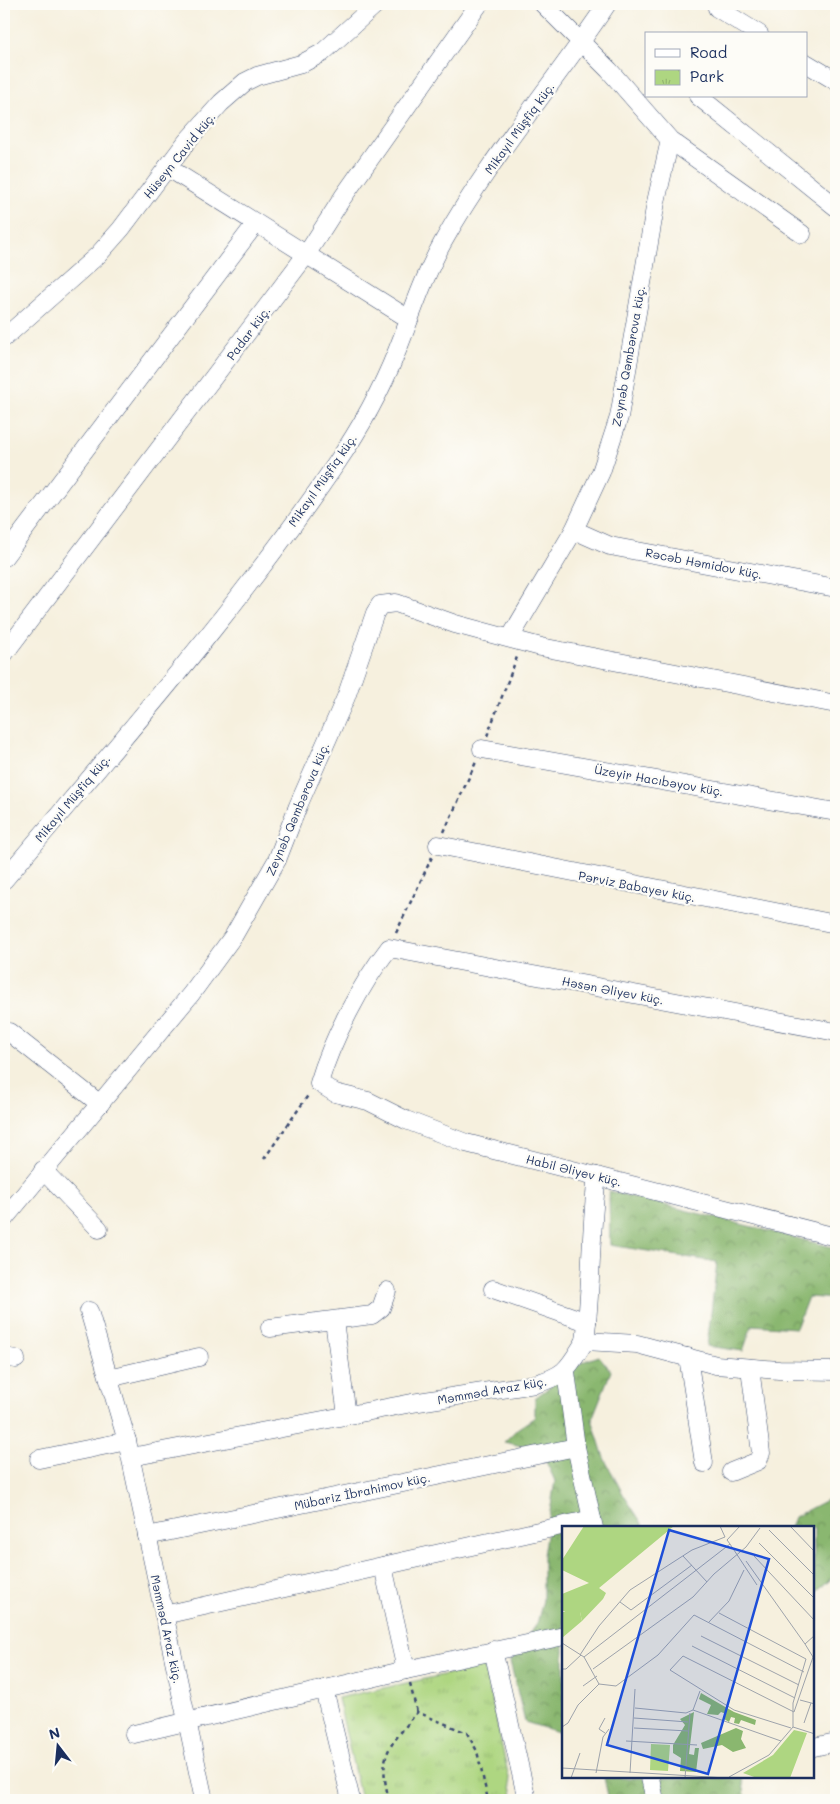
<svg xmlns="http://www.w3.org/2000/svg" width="840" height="1804" font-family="Mali,sans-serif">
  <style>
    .forest { fill: url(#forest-crowns); stroke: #527366 }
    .park { fill: url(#park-tufts); stroke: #648270 }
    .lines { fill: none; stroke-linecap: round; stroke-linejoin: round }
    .minor-casing { stroke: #3c4c71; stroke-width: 19 }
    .path { stroke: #3c4c71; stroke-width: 2.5; stroke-dasharray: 4 4; stroke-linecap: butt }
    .minor { stroke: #fff; stroke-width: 18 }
    .labels { text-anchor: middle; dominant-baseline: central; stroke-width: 4.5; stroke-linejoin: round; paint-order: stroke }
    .street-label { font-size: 12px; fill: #1b2f5e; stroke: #fdfcf7 }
    .inset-road { fill: none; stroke: #9ea3ab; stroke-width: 1 }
    .view { fill: #1d4ed8; fill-opacity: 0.15; stroke: #1d4ed8; stroke-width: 2.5 }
    .inset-edge { fill: none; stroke: #1b2f5e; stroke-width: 2.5 }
  </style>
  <defs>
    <pattern id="forest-crowns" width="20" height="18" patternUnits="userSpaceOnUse" patternTransform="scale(1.25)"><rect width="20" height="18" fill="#8ab76f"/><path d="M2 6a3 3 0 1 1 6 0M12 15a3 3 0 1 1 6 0" fill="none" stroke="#70955e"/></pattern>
    <pattern id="park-tufts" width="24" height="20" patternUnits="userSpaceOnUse" patternTransform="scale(1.25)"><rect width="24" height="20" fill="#aed681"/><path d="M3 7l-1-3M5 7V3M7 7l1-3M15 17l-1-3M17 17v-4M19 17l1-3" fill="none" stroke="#95b872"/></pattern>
  </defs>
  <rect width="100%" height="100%" fill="#fdfcf7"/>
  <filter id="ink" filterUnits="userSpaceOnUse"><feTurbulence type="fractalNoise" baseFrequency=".02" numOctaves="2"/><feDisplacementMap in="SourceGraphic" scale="10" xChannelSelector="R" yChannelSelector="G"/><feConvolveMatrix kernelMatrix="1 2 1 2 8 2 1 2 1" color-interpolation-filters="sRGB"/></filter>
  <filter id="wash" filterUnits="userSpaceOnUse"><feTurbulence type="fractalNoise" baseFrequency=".0096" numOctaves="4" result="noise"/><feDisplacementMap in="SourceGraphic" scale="20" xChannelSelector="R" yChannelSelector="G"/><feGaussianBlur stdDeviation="1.12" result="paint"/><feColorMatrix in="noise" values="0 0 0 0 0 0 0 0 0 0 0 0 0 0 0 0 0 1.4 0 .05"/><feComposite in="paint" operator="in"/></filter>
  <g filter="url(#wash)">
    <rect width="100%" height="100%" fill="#f6f0de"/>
    <g class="forest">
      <path d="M609,1191L836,1248V1299L808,1297L796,1328L752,1325L743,1351L707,1346L717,1262L610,1245Z"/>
      <path d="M599,1356L611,1371L592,1419L604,1458L623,1494L645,1528H564V1734L525,1722L510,1661L537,1624L543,1600V1555L555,1481L538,1444L522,1446L504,1442L517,1429L535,1417V1398L582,1362Z"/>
      <path d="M836,1495V1575L814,1594V1528H790L794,1517Z"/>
      <path d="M604,1778H742L746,1800H609Z"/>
    </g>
    <path class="park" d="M484,1666L514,1800H361L338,1698Z"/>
  </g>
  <g filter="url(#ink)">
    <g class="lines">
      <g class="minor-casing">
        <g id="minor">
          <path d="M543,4L609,70L670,140L802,234"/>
          <path d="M717,8L759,34"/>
          <path d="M806,63L836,81"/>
          <path d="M698,96L836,207"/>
          <path d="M167,167L409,319"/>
          <path d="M4,338L98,255L121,229L187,141L221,103L245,82L257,76L301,64L322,53L376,4"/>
          <path d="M574,530L610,546L836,588"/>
          <path d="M4,557L256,223"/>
          <path d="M510,638L574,530L601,472L619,417L656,202L670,140"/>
          <path d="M4,654L306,255L343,197L479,4"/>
          <path d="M482,749L836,812"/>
          <path d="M438,845L836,924"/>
          <path d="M4,880C118,744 236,611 336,464C360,429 381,391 397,351C412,314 423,278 443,242C490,157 554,84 607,4"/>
          <path d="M9,1032L100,1104"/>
          <path d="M836,1032L389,948C361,984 332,1039 319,1083L335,1093L368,1101L406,1120L466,1143L836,1237"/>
          <path d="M43,1170L99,1229"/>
          <path d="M4,1219L191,994L234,935L277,860L298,806L346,697L375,613L380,605L396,603L455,624L541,647L836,704"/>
          <path d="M493,1289L587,1322"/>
          <path d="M89,1311L127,1441L204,1800"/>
          <path d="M334,1321L347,1415"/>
          <path d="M270,1328L372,1315L381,1308L387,1291"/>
          <path d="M585,1341C592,1286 590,1231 597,1176"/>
          <path d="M4,1357L16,1359"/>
          <path d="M688,1357L704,1463"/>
          <path d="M566,1372L576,1447L594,1528"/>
          <path d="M109,1378L199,1357"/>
          <path d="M131,1457L412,1403L535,1384C567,1375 568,1368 585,1341L637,1344L716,1365L779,1370L836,1371"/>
          <path d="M39,1459L127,1441"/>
          <path d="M731,1472L758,1461L761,1453L750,1368"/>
          <path d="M147,1536L576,1447"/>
          <path d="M383,1566L406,1670"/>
          <path d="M164,1615L592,1519"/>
          <path d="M493,1650L527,1800"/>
          <path d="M324,1689L351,1800"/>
          <path d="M134,1734L406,1670L564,1636"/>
          <path d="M814,1747L836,1742"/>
          <path d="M650,1778L655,1800"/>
        </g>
      </g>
      <g class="path">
        <path d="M487,736L517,657"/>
        <path d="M444,832L476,762"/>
        <path d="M396,933L432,857"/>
        <path d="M264,1159L309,1094"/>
        <path d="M410,1684L417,1712"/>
        <path d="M389,1800C377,1751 389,1749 417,1712L467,1733L477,1751L488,1800"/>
      </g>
      <use href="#minor" class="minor"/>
    </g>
  </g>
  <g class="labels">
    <g class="street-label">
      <text transform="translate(519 128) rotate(-54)">Mikayıl Müşfiq küç.</text>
      <text transform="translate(179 155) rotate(-51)">Hüseyn Cavid küç.</text>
      <text transform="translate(248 333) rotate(-53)">Padar küç.</text>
      <text transform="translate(628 356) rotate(-80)">Zeynəb Qəmbərova küç.</text>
      <text transform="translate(322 480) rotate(-55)">Mikayıl Müşfiq küç.</text>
      <text transform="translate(704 563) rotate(11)">Rəcəb Həmidov küç.</text>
      <text transform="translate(659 780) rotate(10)">Üzeyir Hacıbəyov küç.</text>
      <text transform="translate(72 798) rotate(-50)">Mikayıl Müşfiq küç.</text>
      <text transform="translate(297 809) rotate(-67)">Zeynəb Qəmbərova küç.</text>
      <text transform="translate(637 886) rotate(11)">Pərviz Babayev küç.</text>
      <text transform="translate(613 990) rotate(11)">Həsən Əliyev küç.</text>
      <text transform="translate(574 1170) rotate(14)">Habil Əliyev küç.</text>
      <text transform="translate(492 1390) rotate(-10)">Məmməd Araz küç.</text>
      <text transform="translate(362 1491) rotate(-12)">Mübariz İbrahimov küç.</text>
      <text transform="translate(167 1629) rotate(78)">Məmməd Araz küç.</text>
    </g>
  </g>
  <g transform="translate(562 1526)">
    <rect width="252" height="252" fill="#f6f0de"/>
    <path d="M22,0H112L37,62L44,67L41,73L20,95L18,86L5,87L0,84V68L27,57L0,44V34Z" fill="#aed681"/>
    <path d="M139,167L172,186L194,194L193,199L179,194L177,198L172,197L173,192L169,191L167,196L162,193L164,188L159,186L156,189L145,188L149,179L137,173ZM132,186L127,228L132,229L133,222H137L134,246L118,245L119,232L111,227V219L123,199L118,193ZM174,202L181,205L179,213L184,222L171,226L160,219L141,223L139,217Z" fill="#8ab76f"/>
    <path d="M0,86H18L20,95L0,112ZM232,204L245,207L228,252H195L181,247L211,229Z" fill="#aed681"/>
    <path d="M89,218L108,219L106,245L88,244Z" fill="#aed681"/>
    <path class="inset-road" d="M228,0L253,26M207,4L253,50M197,17L253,73M168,18L195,59M121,30L145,56M192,30L253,95M184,35L243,118M58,76L69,84L130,39M157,87L244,133L231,177V201M146,97L167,75L182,44M139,110L237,159M0,117L22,131L37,158M130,120L233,172M18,129L37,100L68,64L130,24L163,11L158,0M22,131L168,18L165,14L178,0M0,143H4L19,129M31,143L131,71L152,48L184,21L198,2M37,158L54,160L96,129L132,89L242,146M21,160L35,150M238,174L253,178M73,182L124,187L131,184L219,215M131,184L138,165M43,192L37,203L43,207M72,192L126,196M242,197L249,177M0,201L6,197L16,179L37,158M72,202L126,205M229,202L172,184L108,144L121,130L232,186L251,131L243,118L253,109M64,215L135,219M0,242L164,252M34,247L41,211L47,203M68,247L73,163M167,251L207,229L231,201L253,208M9,252L18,227M123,252L128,187"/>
    <path class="view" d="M107,4L207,33L146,248L45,219Z"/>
    <rect width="252" height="252" class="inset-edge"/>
  </g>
  <rect width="840" height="1804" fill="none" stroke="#fdfcf7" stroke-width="20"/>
  <rect x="645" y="32" width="162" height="65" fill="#fdfcf7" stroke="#a3aaba"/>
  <rect x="655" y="49" width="25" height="8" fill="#ffffff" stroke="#a3aaba"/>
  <text x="690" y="58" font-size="15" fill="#1b2f5e">Road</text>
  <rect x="655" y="70" width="25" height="15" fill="url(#park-tufts)" stroke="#a3aaba"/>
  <text x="690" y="82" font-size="15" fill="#1b2f5e">Park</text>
  <g transform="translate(58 1746) rotate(344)" stroke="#fdfcf7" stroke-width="4" paint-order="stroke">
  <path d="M0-4L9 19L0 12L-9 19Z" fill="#1b2f5e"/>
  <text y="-8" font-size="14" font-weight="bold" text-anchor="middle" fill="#1b2f5e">N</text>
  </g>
</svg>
